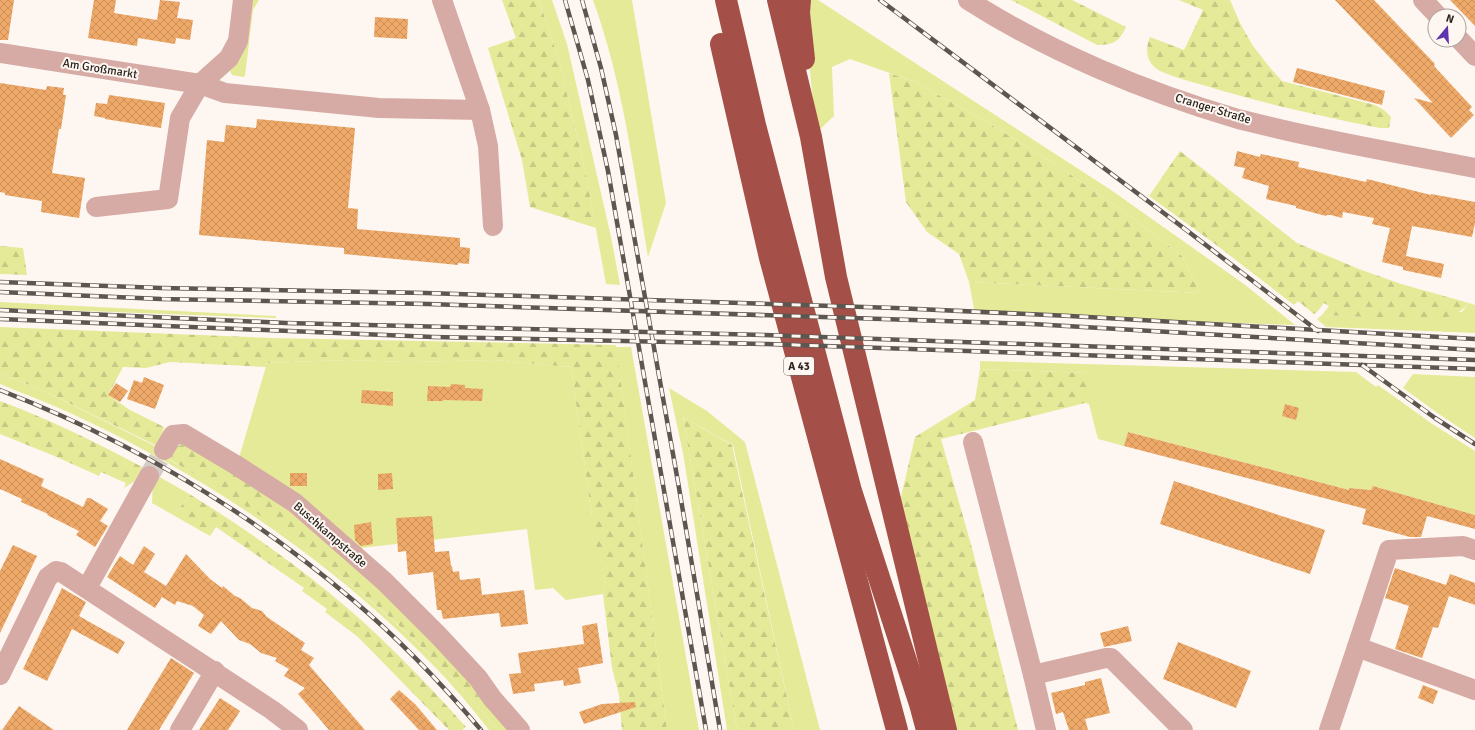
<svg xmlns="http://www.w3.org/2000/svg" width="1475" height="730" font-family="Signika,sans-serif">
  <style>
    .green { fill: #e5ea99 }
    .forest { fill: url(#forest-firs) }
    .building { fill: url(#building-cross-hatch) }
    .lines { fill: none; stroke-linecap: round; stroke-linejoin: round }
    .minor-tunnel { stroke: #d4cdc7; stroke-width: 20; stroke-dasharray: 20 10; stroke-linecap: butt }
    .minor { stroke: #d6aba6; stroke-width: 20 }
    .highway { stroke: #a44f48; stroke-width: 22 }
    .rail-casing { stroke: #5c5650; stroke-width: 4.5 }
    .rail { stroke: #fef7f1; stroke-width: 3; stroke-dasharray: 9; stroke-linecap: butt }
    .labels { text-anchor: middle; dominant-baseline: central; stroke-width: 4; stroke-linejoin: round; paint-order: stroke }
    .shield { fill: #fef7f1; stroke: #6a635e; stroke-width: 1 }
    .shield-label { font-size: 11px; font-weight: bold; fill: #2a241f }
    .street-label { font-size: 12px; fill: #2a241f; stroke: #fef7f1 }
  </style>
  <defs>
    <pattern id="forest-firs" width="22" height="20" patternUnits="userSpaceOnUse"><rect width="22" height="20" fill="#e5ea99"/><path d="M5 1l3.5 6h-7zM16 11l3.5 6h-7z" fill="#c5c983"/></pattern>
    <pattern id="building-cross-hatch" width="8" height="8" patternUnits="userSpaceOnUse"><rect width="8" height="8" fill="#eea969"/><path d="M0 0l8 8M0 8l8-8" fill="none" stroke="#cc915b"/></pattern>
  </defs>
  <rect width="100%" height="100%" fill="#fef7f1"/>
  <g class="green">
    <path d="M248,0H259L253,10L245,76L243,77L232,75L229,69Z"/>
    <path d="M539,0H552L567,44L611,237L620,285L606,284L586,174L559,60Z"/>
    <path d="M593,0H632L666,203L648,257C634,171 623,83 593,0Z"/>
    <path d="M808,0H818L1111,190L1244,284L1295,325L975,314L969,282L1201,293L1182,256L1123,211L1055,164L980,118L915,82L850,59L832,67L834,116L816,133L810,71Z"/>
    <path d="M0,302L276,316V318L0,308Z"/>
    <path d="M1469,303L1475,305V333L1326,327L1317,319L1322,315L1370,317L1462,312Z"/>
    <path d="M616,347H631L699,730H667Z"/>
    <path d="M346,360L411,362L492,360L571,367L592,517V538L599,550L605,585L603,594L566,600L553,588L535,590L527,529L352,549L238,461L267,363Z"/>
    <path d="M980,361L1356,372L1376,387L1378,385L1431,423L1475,451V515L1373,486L1371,490L1350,488L1349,490L1128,432L1124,446L1098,439L1089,404V373L980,369Z"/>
    <path d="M0,374L38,388L155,446C158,450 162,454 165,457C175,464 187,469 197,475C219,489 242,502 263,517C349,578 431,648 498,730H489C471,707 452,684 431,663C333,563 213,481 87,421C59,407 29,396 0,384Z"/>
    <path d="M1413,374L1475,377V438L1436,412L1403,388Z"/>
    <path d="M669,388L707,411L745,442L820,730H794L733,445L683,417L737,730H727L683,453Z"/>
    <path d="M142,467L191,495L173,515L152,503L153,478L145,474L135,481Z"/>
  </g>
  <g class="forest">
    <path d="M502,0H539L559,60L586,174L596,228L530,207L522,160L488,48L516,38Z"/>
    <path d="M1011,0H1072L1126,27C1119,42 1113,45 1097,45Z"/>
    <path d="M1179,0H1230L1241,25L1253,46L1271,69L1282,81L1375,105L1384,110L1391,117L1389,128H1380C1320,116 1261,103 1203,85C1193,82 1165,75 1157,69C1146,61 1145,49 1150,37L1184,50L1203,10Z"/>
    <path d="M889,73L915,82L980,118L1055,164L1123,211L1182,256L1201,293L969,282L959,254L927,232L906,202Z"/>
    <path d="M1180,151L1297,243L1359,269L1401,284L1469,303C1459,315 1449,317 1434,320L1322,315L1329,306L1324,303L1317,312L1314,314L1298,301L1294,305L1215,244L1149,196Z"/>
    <path d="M0,246L23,248L27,275L0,274Z"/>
    <path d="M0,327L272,338L616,345L667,730H622L619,695L612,668L603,594L605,585L599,551L592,538V517L571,367L492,360L411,362L346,360L267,363L266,367L170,362L146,368L123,367L108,395L130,410L164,427L159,447L38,388L0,374Z"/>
    <path d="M980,369L1089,373V404L1085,403L941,439L972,548L1018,730H952L899,505L915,437L975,400Z"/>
    <path d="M0,401C49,419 96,442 142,467L135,481L124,488L126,483L101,472L99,476L52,455L0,434Z"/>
    <path d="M683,417L732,445L794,730H737Z"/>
    <path d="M186,442L293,508L396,597L514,730H498C408,620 288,526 165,457L168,452Z"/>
    <path d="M191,495C238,524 284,556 327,591C378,632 423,679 466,727L462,730H449L358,637L325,612L327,609L302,591L304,588L216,527L210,536L173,515Z"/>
  </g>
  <g class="building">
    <path d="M0,0H14L8,40H0Z"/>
    <path d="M94,0H116L114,13L157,20L160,0L180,2L177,18L193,20L190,40L176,38L175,44L138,38L137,46L88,38Z"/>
    <path d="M1335,0H1374L1435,64L1434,66L1472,107L1469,110L1474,115L1451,138L1414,98L1433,103Z"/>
    <path d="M1450,0H1475V26Z"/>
    <path d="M375,17L408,19L407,39L374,37Z"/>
    <path d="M1297,68L1385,91L1382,105L1293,82Z"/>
    <path d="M0,83L46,90L47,86L64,88L63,95H66L61,129H59L52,173L85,178L79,218L41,212L42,201L5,195V193L0,192Z"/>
    <path d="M109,95L165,103L161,128L105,119V118L94,116L96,103L107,104Z"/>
    <path d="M257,119L355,128L348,208L358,209L357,229L460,238V247L470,248L469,264L458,263V265L344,254V248L199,235L207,140L224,142L226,125L256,128Z"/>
    <path d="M1237,151L1260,157L1261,154L1299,162L1298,167L1366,182L1367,179L1431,195V194L1475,202V223L1472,237L1412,226L1406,256L1444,264L1441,278L1403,270V266V267L1382,262L1390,228L1372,224L1374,218L1343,212L1342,218L1331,215H1327L1326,216L1296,208V206L1266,199L1269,186L1242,178L1245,168L1234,166Z"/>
    <path d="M144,377L164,385L155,409L127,399L134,380L142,383Z"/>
    <path d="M116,383L128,391L120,402L108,395Z"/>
    <path d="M451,384L465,385V388L483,389L482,401L443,400V401H427L428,386L450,387Z"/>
    <path d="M362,390L393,392V406L361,403Z"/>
    <path d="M1285,404L1299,408L1296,420L1282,416Z"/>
    <path d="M1128,432L1349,490V488L1371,490L1373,486L1475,515V529L1427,516L1421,537H1410L1362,524L1366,509L1124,446Z"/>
    <path d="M0,459L44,479L41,486L83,507L87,498H90L108,509L100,521L108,526L95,547L76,535L79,531L47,515L48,514L21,502L22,499L0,489Z"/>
    <rect x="290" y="473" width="17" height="13"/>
    <path d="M392,473L393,489L378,490V474Z"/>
    <path d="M1174,481L1325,530L1310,574L1160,524Z"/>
    <path d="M432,516L435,552L449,551L451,566H452L453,572L459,571L460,580L480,578L482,595L524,590L528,624L501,627L499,613L443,619L441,610H437L433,572L408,575L406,551L398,552L396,518Z"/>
    <path d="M371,522L373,544L361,546L355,540L354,525Z"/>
    <path d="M13,545L37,556L0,633V571Z"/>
    <path d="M144,546L155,554L144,572L166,586L186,554L210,579L222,588L223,586L235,596L240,598L252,608L262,611L267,617L305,643L301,650L314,658L309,665L365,730H329L298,694L305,688L284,676L289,669L275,661L277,658L261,653L250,644L239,640L221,621L211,634L198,626L204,615L193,606L177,601L175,605L162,597L155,608L107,577L120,556L133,565Z"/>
    <path d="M1395,568L1446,585L1450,574L1475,583V605L1449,596L1438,628L1433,627L1422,658L1395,649L1409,606L1385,598Z"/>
    <path d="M62,588L86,602L79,616L125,642L118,654L72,629L47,681L23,669Z"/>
    <path d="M597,623L603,663L578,668L581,683L564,686L563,680L534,684L535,691L513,694L509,674L521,673L518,653L584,644L582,626Z"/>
    <path d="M1128,626L1132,641L1104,647L1100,633Z"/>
    <path d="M1178,642L1251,671L1236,708L1163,679Z"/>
    <path d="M171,658L194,673L172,709L159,730H127Z"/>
    <path d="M1101,678L1110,713L1085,719L1088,730H1069L1063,712L1056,714L1051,693L1085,685V682Z"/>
    <path d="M1423,685L1438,691L1433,704L1418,698Z"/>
    <path d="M399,690L415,704L437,730H419L390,699Z"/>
    <path d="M220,698L240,711L228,730H199Z"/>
    <path d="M635,702L636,707L584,724L579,712L602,704Z"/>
    <path d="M19,706L54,730H2Z"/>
  </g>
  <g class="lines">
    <path class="minor-tunnel" d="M149,476L164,450"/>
    <g class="minor">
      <path d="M968,0C1049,52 1146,92 1238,119C1255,123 1272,127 1288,131C1350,145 1413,156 1475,168"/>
      <path d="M1423,0L1438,16"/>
      <path d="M1459,39L1475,56"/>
      <path d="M0,53L200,84L225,93L379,108L480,110L442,0"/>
      <path d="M480,110L488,146L493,226"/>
      <path d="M96,207L168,199L180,118L200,84L229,58L238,41L243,0"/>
      <path d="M973,442L1033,675"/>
      <path d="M164,450L173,435L184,434L236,465L295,503L384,581L439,636L478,678L492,698L520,730"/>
      <path d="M1475,550L1463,546L1389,550L1357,647L1475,690"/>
      <path d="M87,588L149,476"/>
      <path d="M0,675L48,577L56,571L61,572L272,710L298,730"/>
      <path d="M180,730L215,671"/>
      <path d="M1046,730L1033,675L1106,658H1111L1183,730"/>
      <path d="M1329,730L1357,647"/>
    </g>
    <g class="highway">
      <path d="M726,0L755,125L851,491L920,704L927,730"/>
      <path d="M778,0L811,137L836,277L946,730"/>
      <path d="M800,0L799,13L804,59"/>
      <path d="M721,44L770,258L897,730"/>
    </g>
    <g class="rail-casing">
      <g id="rail">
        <path d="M565,0L588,80L608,171L706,730"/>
        <path d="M582,0L601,68L616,135L678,482L720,730"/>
        <path d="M880,0L1181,226L1318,331"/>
        <path d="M0,282L161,288L426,293L895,308L1070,316L1475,339"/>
        <path d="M0,292L161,299L428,304L1032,324L1475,350"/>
        <path d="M0,310L286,323L765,335L1475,360"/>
        <path d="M0,319L433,337L767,344L1475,369"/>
        <path d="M1362,365L1435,418L1475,444"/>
        <path d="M0,390C129,440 249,511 354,601C400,640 442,684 481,730"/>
      </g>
    </g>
    <use href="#rail" class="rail"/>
  </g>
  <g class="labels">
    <rect class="shield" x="784" y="357" width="30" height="18" rx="3"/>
    <g class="shield-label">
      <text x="799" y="366">A 43</text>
    </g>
    <g class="street-label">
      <text transform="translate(100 69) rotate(9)">Am Großmarkt</text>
      <text transform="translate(1213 109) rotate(17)">Cranger Straße</text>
      <text transform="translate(330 535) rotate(41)">Buschkampstraße</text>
    </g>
  </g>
  <g transform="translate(1447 28) rotate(18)"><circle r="19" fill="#fef7f1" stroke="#a9a39d"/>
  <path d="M0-3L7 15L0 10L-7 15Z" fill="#5f35ad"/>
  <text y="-6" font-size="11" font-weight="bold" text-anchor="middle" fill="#2a241f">N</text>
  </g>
</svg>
